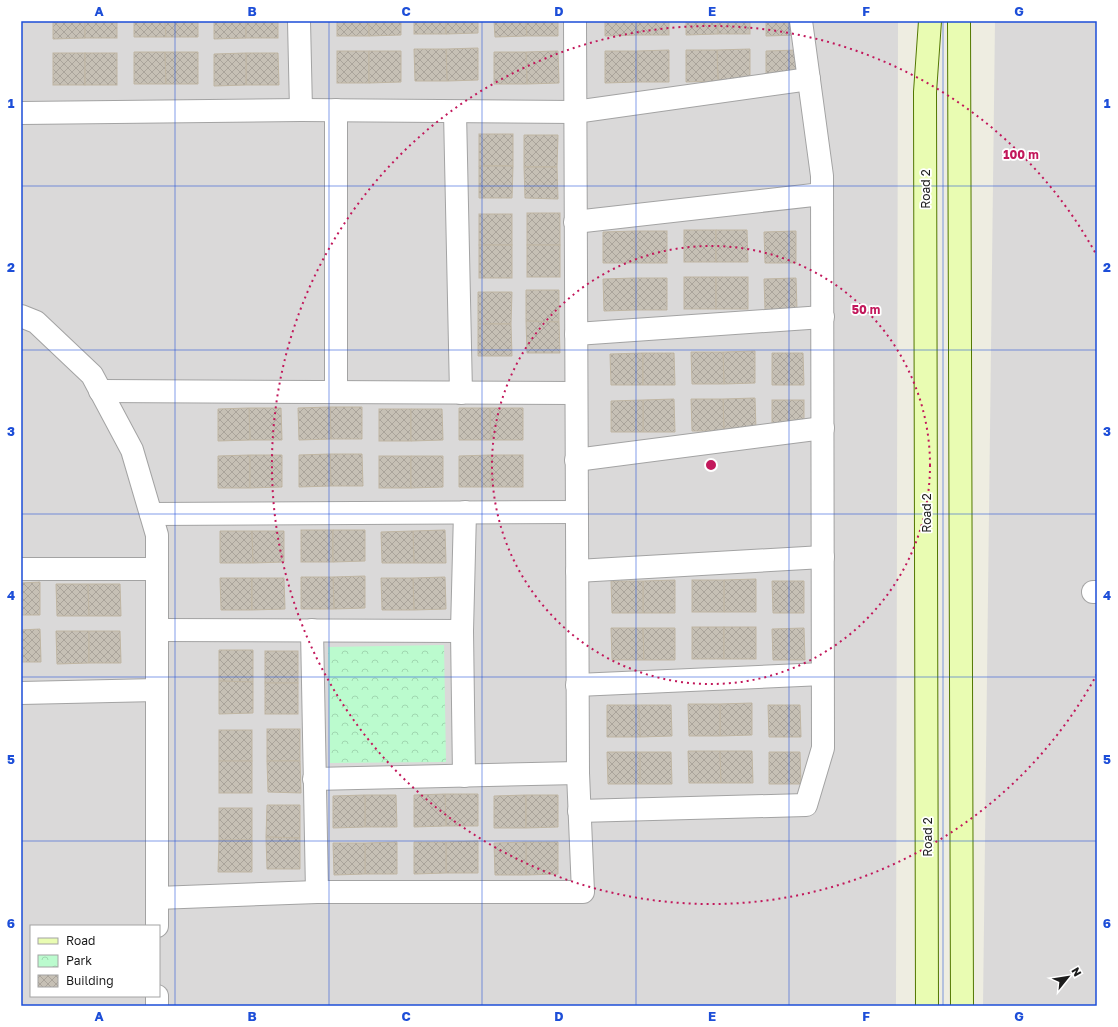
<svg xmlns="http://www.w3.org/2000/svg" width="1118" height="1027" font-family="'Golos Text',sans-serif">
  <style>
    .residential { fill: #dad9d9; fill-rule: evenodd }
    .park { fill: url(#park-crowns) }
    .building { fill: url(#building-cross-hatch); stroke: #c0b6a3 }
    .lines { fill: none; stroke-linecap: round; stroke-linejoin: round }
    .street-casing { stroke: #a3a3a3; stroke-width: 24 }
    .secondary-casing { stroke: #527700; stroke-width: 24 }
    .street { stroke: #fff; stroke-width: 22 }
    .secondary { stroke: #e9fcb2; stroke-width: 22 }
    .grid { fill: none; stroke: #1d4ed8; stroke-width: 1; stroke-opacity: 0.55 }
    .ring { fill: none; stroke: #c2185b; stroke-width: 2; stroke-dasharray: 2 4 }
    .labels { text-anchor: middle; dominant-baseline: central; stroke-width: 3.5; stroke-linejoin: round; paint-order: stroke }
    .street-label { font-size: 12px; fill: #1c1c1c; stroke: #fff }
    .centre { fill: #c2185b; stroke: #fff; stroke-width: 2 }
    .ring-label { font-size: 12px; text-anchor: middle; font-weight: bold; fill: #c2185b; stroke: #fff; stroke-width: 3.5; stroke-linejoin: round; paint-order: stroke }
    .neatline { fill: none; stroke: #1d4ed8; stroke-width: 1.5 }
    .grid-label { font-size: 13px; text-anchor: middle; font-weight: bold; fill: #1d4ed8 }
  </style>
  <defs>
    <pattern id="park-crowns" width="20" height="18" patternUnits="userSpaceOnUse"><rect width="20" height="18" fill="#bbfbce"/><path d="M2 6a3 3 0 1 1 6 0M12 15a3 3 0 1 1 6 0" fill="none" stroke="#a0d7b0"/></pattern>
    <pattern id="building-cross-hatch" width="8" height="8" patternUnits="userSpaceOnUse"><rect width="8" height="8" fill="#c6c0b5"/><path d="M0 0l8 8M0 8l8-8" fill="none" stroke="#aaa49b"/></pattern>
  </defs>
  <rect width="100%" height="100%" fill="#eeede1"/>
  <g class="residential">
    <path d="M21,21H898L896,1006H21ZM31,926H159V996H31Z"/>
    <path d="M995,21H1097V1006H983Z"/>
  </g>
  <path class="park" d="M444,645L446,762L330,763L328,647Z"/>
  <g class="building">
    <path d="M53,21H85V38L53,39Z"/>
    <rect x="85" y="21" width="32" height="17"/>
    <path d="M134,21H165L166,37H134Z"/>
    <path d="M165,21H198V37H166Z"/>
    <path d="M214,21H246V38L214,39Z"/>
    <rect x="246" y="21" width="32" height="17"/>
    <rect x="337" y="21" width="32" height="15"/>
    <path d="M369,21H401V35L369,36Z"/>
    <rect x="414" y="21" width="32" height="13"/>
    <path d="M446,21H478V33L446,34Z"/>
    <path d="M494,21H526L527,36L495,37Z"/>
    <path d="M526,21H558V36H527Z"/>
    <path d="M605,21H637V35L605,36Z"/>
    <rect x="637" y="21" width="32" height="14"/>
    <path d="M686,21H718V34L686,35Z"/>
    <rect x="718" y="21" width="32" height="13"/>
    <path d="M766,21H798V35L766,36Z"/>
    <path d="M478,48V80L447,81L446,49Z"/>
    <path d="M414,49H446L447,81H415Z"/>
    <path d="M750,49V81H718L717,50Z"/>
    <path d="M669,50V82H637V51Z"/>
    <path d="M686,50H717L718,81L686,82Z"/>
    <path d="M798,50V83H766V51Z"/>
    <rect x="337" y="51" width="32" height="32"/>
    <path d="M369,51H401V82L369,83Z"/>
    <path d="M558,51L559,83L527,84L526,52Z"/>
    <path d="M605,51H637V82L605,83Z"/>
    <path d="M134,52H165L166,84H134Z"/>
    <path d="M165,52H198V84H166Z"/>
    <path d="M494,52H526L527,84H494Z"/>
    <rect x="53" y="53" width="32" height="32"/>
    <rect x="85" y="53" width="32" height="32"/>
    <path d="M246,53H278L279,85H246Z"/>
    <path d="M246,53V85L214,86V54Z"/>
    <rect x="479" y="134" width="34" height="32"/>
    <path d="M524,135H558L557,167H524Z"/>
    <path d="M479,166H513L512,198H479Z"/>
    <path d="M524,167H557L558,199L525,198Z"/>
    <rect x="527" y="213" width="33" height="32"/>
    <rect x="479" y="214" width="33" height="31"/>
    <rect x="684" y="230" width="32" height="32"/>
    <path d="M716,230H747L748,262H716Z"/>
    <rect x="635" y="231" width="32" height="32"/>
    <path d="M635,231V263H603V232Z"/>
    <path d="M796,231V263H765L764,232Z"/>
    <rect x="479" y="245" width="33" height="33"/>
    <rect x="527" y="245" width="33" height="32"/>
    <rect x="684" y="277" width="32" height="32"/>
    <rect x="716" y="277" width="32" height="32"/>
    <path d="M635,278L636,310L604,311L603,279Z"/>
    <path d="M635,278H667V310H636Z"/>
    <path d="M796,278L797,310H765L764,279Z"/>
    <path d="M526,290H559V322L526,321Z"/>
    <path d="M478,292H512L511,324H478Z"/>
    <path d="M526,321L559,322L560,353H527Z"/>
    <path d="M478,324H511L512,356H478Z"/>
    <path d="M755,351V383L724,384L723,352Z"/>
    <path d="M691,352H723L724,384H692Z"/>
    <path d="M643,353V385H611L610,354Z"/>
    <path d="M643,353H674L675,385H643Z"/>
    <path d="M772,353H803L804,385H772Z"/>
    <path d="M755,398L756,430L724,431L723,399Z"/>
    <path d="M674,399L675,432H643V400Z"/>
    <path d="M691,399H723L724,431H692Z"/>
    <path d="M643,400V432H611V401Z"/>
    <rect x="772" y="400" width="32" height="32"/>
    <path d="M330,407H362V439H331Z"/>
    <path d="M330,407L331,439L299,440L298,408Z"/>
    <path d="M249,408H281L282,440H250Z"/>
    <path d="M249,408L250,440L218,441V409Z"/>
    <path d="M459,408H490L491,440H459Z"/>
    <path d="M490,408H523V440H491Z"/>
    <rect x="379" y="409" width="32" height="32"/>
    <path d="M411,409H442L443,440L411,441Z"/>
    <path d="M330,454H362L363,486H331Z"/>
    <path d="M330,454L331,486L299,487V455Z"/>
    <path d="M250,455V488H218V456Z"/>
    <path d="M250,455H282V487L250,488Z"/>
    <rect x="491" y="455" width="32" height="32"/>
    <path d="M491,455V487H459V456Z"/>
    <rect x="379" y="456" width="32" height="32"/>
    <path d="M411,456H443V487L411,488Z"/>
    <rect x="301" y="530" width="32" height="32"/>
    <path d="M333,530H365V561L333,562Z"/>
    <path d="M445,530L446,563H414L413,531Z"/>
    <path d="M220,531H252L253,563H220Z"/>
    <path d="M252,531H284V562L253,563Z"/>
    <path d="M413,531L414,563H382L381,532Z"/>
    <path d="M365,576V608L334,609L333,577Z"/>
    <path d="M301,577H333L334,609H301Z"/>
    <path d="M445,577L446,609L414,610L413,578Z"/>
    <path d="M220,578H252V610H221Z"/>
    <path d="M252,578H284L285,609L252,610Z"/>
    <path d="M381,578H413L414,610H382Z"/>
    <path d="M756,579V612H724V580Z"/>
    <path d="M675,580V613H643V581Z"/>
    <rect x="692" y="580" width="32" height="32"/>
    <path d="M611,581H643V613H612Z"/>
    <path d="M772,581H804V613H773Z"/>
    <path d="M40,582V615H21V583Z"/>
    <path d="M56,584H88L89,616H57Z"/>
    <path d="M88,584H120L121,616H89Z"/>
    <rect x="692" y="627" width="32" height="32"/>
    <rect x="724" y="627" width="32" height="32"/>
    <path d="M611,628H643L644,660H612Z"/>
    <path d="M643,628H675V660H644Z"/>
    <path d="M804,628L805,660H773L772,629Z"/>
    <path d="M40,629L41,662H21V630Z"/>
    <path d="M56,631H89V663L57,664Z"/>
    <path d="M89,631H120L121,663H89Z"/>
    <path d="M219,650H253V682L219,681Z"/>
    <rect x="265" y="651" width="33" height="32"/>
    <path d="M219,681L253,682V713L219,714Z"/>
    <rect x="265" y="683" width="33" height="31"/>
    <path d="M752,703V735L720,736V704Z"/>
    <path d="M688,704H720V736H689Z"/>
    <path d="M607,705H639L640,737H607Z"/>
    <path d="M639,705H671L672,736L640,737Z"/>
    <path d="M768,705H800L801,737H769Z"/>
    <rect x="267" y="729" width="33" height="32"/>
    <rect x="219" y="730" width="33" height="31"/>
    <path d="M688,751H720L721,783H689Z"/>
    <path d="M720,751H752L753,783H721Z"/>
    <path d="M607,752H640V784H608Z"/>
    <path d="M640,752H671L672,784H640Z"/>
    <path d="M769,752H800L801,784H769Z"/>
    <rect x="219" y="761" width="33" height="32"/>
    <path d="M267,761H300L301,793L268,792Z"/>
    <path d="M445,794H478V826H446Z"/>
    <path d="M445,794L446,826L414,827V795Z"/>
    <path d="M365,795H396L397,827H365Z"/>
    <path d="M365,795V827L333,828V796Z"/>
    <path d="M526,795V828H494V796Z"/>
    <path d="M526,795H558V827L526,828Z"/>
    <path d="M267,805H300V838L266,837Z"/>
    <rect x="219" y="808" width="33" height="32"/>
    <path d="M266,837L300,838V869H267Z"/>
    <path d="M219,840H252V872H218Z"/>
    <path d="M478,841V873H446V842Z"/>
    <path d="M397,842V874H365V843Z"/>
    <path d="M414,842H446V873L414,874Z"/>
    <path d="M526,842H558V874L526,875Z"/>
    <path d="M526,842V875H495L494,843Z"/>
    <path d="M333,843H365V874L334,875Z"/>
  </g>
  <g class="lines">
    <g class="street-casing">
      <g id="street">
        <path d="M299,21L301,110"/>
        <path d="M455,112L461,393"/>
        <path d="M21,113L301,110L575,112L809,79"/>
        <path d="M575,222L822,194"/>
        <path d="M21,316L36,322L92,375L132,450L157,535V926"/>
        <path d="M576,334L823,317"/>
        <path d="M100,391L576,393"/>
        <path d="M336,392V110"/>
        <path d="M576,460L823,428"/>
        <path d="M151,514L576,512"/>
        <path d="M21,569H157"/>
        <path d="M577,571L823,557"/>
        <path d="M1093,592H1097"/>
        <path d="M157,630L462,631L465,512"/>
        <path d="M312,630L317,892"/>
        <path d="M462,631L464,776"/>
        <path d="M577,685L823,674"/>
        <path d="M21,693L157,690"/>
        <path d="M314,779L578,773"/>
        <path d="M579,811L806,805L823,748L822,176L801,21"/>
        <path d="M157,898L317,892H583L578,773L575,21"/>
        <path d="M157,1006V996"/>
      </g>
    </g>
    <g class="secondary-casing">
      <g id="secondary">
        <path d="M959,21L962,1006"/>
        <path d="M927,1006L925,92L930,21"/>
      </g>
    </g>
    <use href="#street" class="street"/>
    <use href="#secondary" class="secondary"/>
  </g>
  <path class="grid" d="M175,21V1006M329,21V1006M482,21V1006M636,21V1006M789,21V1006M943,21V1006M21,186H1097M21,350H1097M21,514H1097M21,677H1097M21,841H1097"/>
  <g class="ring">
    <circle cx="711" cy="465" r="219"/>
    <path d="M1097 674A439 439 0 1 1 1097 256"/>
  </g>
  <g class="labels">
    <g class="street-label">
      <text transform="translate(925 189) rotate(-90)">Road 2</text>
      <text transform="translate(926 513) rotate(-90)">Road 2</text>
      <text transform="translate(927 837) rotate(-90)">Road 2</text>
    </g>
  </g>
  <circle cx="711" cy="465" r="6" class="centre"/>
  <g class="ring-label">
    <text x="1021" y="159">100 m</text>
    <text x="866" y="314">50 m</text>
  </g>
  <rect width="1118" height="1027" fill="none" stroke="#ffffff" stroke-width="44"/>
  <rect x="30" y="925" width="130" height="72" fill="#ffffff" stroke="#a4a4a4"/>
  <rect x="38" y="938" width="20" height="6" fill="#e9fcb2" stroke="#a4a4a4"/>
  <text x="66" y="945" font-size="12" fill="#1c1c1c">Road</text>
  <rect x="38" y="955" width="20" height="12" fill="url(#park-crowns)" stroke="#a4a4a4"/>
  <text x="66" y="965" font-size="12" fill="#1c1c1c">Park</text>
  <rect x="38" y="975" width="20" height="12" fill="url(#building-cross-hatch)" stroke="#a4a4a4"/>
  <text x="66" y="985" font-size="12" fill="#1c1c1c">Building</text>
  <g transform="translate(1068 977) rotate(60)" stroke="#ffffff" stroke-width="3" paint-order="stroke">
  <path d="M0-3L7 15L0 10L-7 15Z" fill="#1c1c1c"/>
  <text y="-6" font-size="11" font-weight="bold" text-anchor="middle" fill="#1c1c1c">N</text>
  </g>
  <rect x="22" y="22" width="1074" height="983" class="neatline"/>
  <g class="grid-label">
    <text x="99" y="16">A</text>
    <text x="252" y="16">B</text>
    <text x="406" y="16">C</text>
    <text x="559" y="16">D</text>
    <text x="712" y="16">E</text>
    <text x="866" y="16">F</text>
    <text x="1019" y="16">G</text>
    <text x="11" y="108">1</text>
    <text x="1107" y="108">1</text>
    <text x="11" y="272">2</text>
    <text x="1107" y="272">2</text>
    <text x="11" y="436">3</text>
    <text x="1107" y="436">3</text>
    <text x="11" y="600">4</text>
    <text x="1107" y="600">4</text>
    <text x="11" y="764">5</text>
    <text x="1107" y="764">5</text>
    <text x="11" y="928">6</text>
    <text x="1107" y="928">6</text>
    <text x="99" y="1021">A</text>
    <text x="252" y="1021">B</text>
    <text x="406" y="1021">C</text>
    <text x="559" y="1021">D</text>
    <text x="712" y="1021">E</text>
    <text x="866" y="1021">F</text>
    <text x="1019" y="1021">G</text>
  </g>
</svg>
